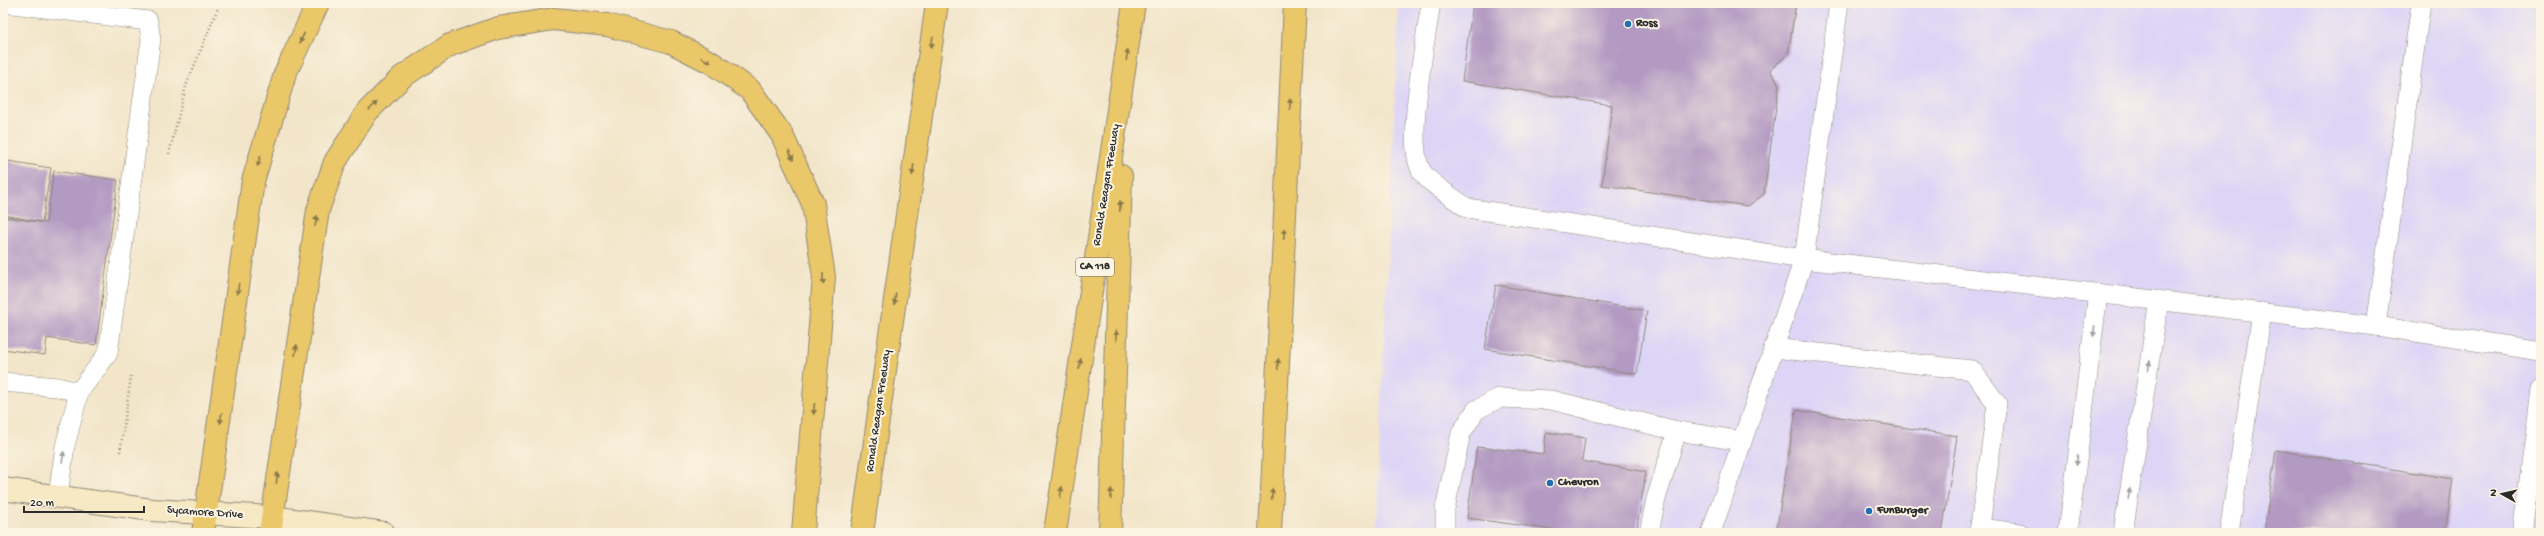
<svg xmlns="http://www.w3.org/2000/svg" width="2544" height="536" font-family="'Gochi Hand',sans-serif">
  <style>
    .built { fill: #ddd5f6 }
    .building { fill: #b39ac2 }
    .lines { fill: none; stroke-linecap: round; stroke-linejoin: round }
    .lane-casing { stroke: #8e887a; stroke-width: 20 }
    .secondary-casing { stroke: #8e887a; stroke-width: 24 }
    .highway-casing { stroke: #8e887a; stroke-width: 24 }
    .path { stroke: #8e887a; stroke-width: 2.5; stroke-dasharray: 1 3; stroke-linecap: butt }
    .lane { stroke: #fff; stroke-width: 19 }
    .secondary { stroke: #f7e9c3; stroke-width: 22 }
    .highway { stroke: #eac769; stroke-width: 22 }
    .oneway { fill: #8a794a }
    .oneway2 { fill: #a0a0a0 }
    .poi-dot { fill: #1f6fb2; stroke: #fcf5e5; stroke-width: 1.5 }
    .labels { text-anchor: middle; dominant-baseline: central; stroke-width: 4; stroke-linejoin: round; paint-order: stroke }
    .shield { fill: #fcf5e5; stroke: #6a6863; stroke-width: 1 }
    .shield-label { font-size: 11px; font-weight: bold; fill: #2b2b2b }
    .poi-label { font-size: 12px; font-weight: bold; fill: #2b2b2b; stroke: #fcf5e5; text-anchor: start }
    .street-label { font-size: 12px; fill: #2b2b2b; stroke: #fcf5e5 }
  </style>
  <rect width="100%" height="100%" fill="#fcf5e5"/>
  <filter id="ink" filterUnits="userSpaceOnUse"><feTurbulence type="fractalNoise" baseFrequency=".025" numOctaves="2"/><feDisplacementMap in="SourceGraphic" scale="8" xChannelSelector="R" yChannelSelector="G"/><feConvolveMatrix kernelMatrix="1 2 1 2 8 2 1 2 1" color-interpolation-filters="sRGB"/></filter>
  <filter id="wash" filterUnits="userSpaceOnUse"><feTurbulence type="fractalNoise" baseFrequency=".012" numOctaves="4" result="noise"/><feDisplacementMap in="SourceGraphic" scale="16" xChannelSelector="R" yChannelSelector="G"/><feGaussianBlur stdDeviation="0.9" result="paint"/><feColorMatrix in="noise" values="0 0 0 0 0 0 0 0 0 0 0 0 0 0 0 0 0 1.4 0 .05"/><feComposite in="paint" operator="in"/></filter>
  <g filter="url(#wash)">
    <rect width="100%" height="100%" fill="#f2e5c9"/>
    <path class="built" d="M1399,3H2541V533H1376Z"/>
    <g id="blocks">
      <g class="building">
        <path d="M1473,3H1796L1788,54L1770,70L1779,85L1764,194L1748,206L1602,185L1612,105L1462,81Z"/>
        <path d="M8,161L51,168L42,222L3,215V190Z"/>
        <path d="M54,171L118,180L96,345L47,338L45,355L3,349V217L46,223Z"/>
        <path d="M1496,285L1647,311L1637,374L1485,349Z"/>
        <path d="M1796,410L1957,436L1942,533H1776Z"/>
        <path d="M1546,432L1585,438L1582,461L1646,472L1636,533H1577L1467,518L1477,447L1544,454Z"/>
        <path d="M2276,450L2453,479L2445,533H2264Z"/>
      </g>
    </g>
  </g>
  <g filter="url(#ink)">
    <use href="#blocks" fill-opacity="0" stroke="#8e887a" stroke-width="1"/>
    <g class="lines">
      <g class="lane-casing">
        <g id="lane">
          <path d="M1431,3C1426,39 1404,144 1422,172C1429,183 1455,199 1467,208L1804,259L1711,533"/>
          <path d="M1839,3L1804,259L2376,326"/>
          <path d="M2421,3L2376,326L2541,351"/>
          <path d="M1773,348L1972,370L1997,404L1979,533"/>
          <path d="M3,382L57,387L79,392L108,353L151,39L148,21L5,3"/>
          <path d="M58,496L65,446L79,392"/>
          <path d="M1980,528L2020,533"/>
          <path d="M1445,533V509L1461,433L1476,410L1499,398L1551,400L1677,431L1742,441"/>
          <path d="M1649,533L1656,499L1677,431"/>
          <path d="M2068,533L2098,293"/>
          <path d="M2123,533L2159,300"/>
          <path d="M2229,533L2262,312"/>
          <path d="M2522,533L2541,390"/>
        </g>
      </g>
      <g class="secondary-casing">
        <path id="secondary" d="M3,489L152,510L272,517L384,533"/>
      </g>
      <g class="highway-casing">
        <g id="highway">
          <path d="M203,533L253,181L285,74L318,3"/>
          <path d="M270,533L318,210L335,162L367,112L402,77L450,45L498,28L554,19L607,25L671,42L712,63L750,90L782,135L813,204L824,277L803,533"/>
          <path d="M862,533L937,3"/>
          <path d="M1055,533L1134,3"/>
          <path d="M1110,533L1121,176"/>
          <path d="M1270,533L1295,3"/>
        </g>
      </g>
      <g class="path">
        <path d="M169,154L186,86L220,3"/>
        <path d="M120,452L131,376"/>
      </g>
      <use href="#lane" class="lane"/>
      <use href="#secondary" class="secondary"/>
      <use href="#highway" class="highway"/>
    </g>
    <defs><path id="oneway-solid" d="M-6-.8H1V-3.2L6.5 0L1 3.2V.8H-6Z"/></defs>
    <g class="oneway">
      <use href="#oneway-solid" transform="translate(302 38) rotate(115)"/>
      <use href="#oneway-solid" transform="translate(932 42) rotate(98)"/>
      <use href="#oneway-solid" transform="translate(1127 55) rotate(-82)"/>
      <use href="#oneway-solid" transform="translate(706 60) rotate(27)"/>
      <use href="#oneway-solid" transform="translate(1290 104) rotate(-87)"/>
      <use href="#oneway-solid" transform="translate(373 106) rotate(-45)"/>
      <use href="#oneway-solid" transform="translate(791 155) rotate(66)"/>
      <use href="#oneway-solid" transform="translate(259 161) rotate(107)"/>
      <use href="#oneway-solid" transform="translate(913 170) rotate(98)"/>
      <use href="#oneway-solid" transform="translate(1120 206) rotate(-88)"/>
      <use href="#oneway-solid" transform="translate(316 221) rotate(-81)"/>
      <use href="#oneway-solid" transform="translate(1284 234) rotate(-87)"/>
      <use href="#oneway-solid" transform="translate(823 279) rotate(90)"/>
      <use href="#oneway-solid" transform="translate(238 289) rotate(98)"/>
      <use href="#oneway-solid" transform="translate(895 299) rotate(98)"/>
      <use href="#oneway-solid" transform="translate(1116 336) rotate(-88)"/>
      <use href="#oneway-solid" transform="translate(296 350) rotate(-81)"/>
      <use href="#oneway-solid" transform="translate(1080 364) rotate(-81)"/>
      <use href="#oneway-solid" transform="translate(1278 364) rotate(-87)"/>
      <use href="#oneway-solid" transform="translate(814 409) rotate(94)"/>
      <use href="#oneway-solid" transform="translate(221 418) rotate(98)"/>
      <use href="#oneway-solid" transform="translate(277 478) rotate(-83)"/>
      <use href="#oneway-solid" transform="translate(1061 492) rotate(-81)"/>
      <use href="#oneway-solid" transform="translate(1111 494) rotate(-88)"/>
      <use href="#oneway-solid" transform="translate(1272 494) rotate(-87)"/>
    </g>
    <g class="oneway2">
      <use href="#oneway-solid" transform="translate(2094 331) rotate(97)"/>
      <use href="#oneway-solid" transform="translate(2149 366) rotate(-81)"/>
      <use href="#oneway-solid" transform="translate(63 457) rotate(-82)"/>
      <use href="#oneway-solid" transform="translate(2077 460) rotate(97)"/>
      <use href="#oneway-solid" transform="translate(2129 494) rotate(-81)"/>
    </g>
  </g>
  <g class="poi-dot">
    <circle cx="1628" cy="24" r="4"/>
    <circle cx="1550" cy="483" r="4"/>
    <circle cx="1869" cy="511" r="4"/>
  </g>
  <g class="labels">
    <rect class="shield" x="1076" y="258" width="38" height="18" rx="3"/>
    <g class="shield-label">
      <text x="1095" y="267">CA 118</text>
    </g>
    <g class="poi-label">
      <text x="1636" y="24">Ross</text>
      <text x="1558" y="483">Chevron</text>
      <text x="1877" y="511">FunBurger</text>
    </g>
    <g class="street-label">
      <text transform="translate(1107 185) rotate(-81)">Ronald Reagan Freeway</text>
      <text transform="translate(879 411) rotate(-82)">Ronald Reagan Freeway</text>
      <text transform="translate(205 513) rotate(4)">Sycamore Drive</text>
    </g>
  </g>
  <rect width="2544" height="536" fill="none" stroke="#fcf5e5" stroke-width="16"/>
  <g transform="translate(2502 494) rotate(278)" stroke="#fcf5e5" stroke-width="3" paint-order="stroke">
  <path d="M0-3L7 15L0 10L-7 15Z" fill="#2b2b2b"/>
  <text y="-6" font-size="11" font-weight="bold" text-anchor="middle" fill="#2b2b2b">N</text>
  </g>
  <path d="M24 506v6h120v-6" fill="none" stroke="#2b2b2b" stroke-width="2"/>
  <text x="30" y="506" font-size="12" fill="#2b2b2b" stroke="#fcf5e5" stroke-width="3" paint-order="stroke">20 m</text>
</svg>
